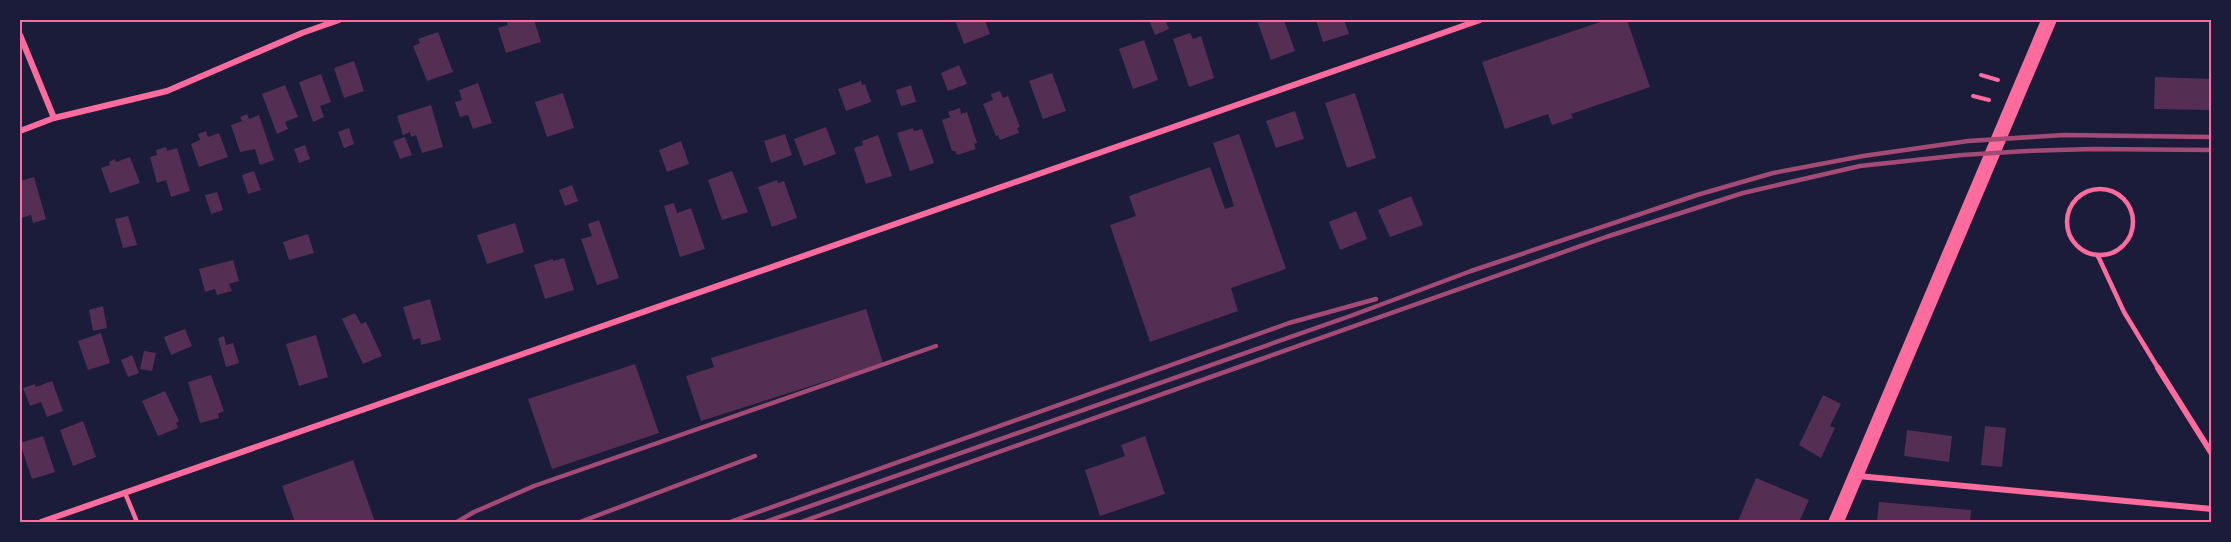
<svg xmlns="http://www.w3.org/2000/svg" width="2231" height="542" font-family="Lora,serif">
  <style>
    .building { fill: #542f53 }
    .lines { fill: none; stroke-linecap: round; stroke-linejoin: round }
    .path { stroke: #ff6b9d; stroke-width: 4 }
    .service { stroke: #ff6b9d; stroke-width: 4.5 }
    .minor { stroke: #ff6b9d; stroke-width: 6 }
    .primary { stroke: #ff6b9d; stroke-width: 15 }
    .rail { stroke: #a44b75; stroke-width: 4.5 }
    .neatline { fill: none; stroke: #ff6b9d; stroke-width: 2 }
  </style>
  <rect width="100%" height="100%" fill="#1b1b3a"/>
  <g class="building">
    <path d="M506,20H534L541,42L506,53L498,28L508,25Z"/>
    <path d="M955,20H985L990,34L964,44Z"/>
    <path d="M1149,20H1165L1169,29L1155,35Z"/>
    <path d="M1257,20H1267V22L1284,20L1295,51L1271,60Z"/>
    <path d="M1316,20H1344L1349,34L1323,42Z"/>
    <path d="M1606,20H1627L1650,87L1571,114L1573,118L1552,125L1548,114L1505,129L1482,62Z"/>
    <path d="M438,32L453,72L427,81L413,46L420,43L418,39Z"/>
    <path d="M1190,33L1193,39L1201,36L1214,78L1189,87L1173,39Z"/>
    <path d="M1144,40L1158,80L1133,89L1119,49Z"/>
    <path d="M354,61L364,91L344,98L334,68Z"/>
    <path d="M959,65L967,84L948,91L941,73Z"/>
    <path d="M1052,73L1066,111L1043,119L1029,81Z"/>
    <path d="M321,74L331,102L320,106L324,117L313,122L299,82Z"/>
    <path d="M2155,77L2212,79V110L2154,109Z"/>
    <path d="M861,81L862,85L865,84L871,102L846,111L838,89Z"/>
    <path d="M478,83L492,123L473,129L468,115L460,117L455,102L462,100L459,90Z"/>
    <path d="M285,85L298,117L285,122L288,129L277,134L262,94Z"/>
    <path d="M911,85L916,102L901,106L896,90Z"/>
    <path d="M1000,91L1003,98L1008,96L1020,127L1017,128L1019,133L1000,140L998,135L996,136L983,104L993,100L991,94Z"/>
    <path d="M563,93L574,128L547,137L535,102Z"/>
    <path d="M1355,93L1376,158L1347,168L1325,103Z"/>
    <path d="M431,105L443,147L422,153L416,135L411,137L410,132L403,135L397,116Z"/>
    <path d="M960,108L961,114L967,112L977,143L974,144L976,149L957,155L955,151H952L942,120L950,117L948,112Z"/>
    <path d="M1295,111L1304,139L1276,148L1266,121Z"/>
    <path d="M247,114L249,119L259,115L274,160L260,165L255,149L240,152L231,125L242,121L240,117Z"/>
    <path d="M826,127L836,154L804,166L794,139Z"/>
    <path d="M349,128L354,144L344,148L338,132Z"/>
    <path d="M913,128L914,131L922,129L934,163L910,171L897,133Z"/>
    <path d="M206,131L208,137L219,133L228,157L199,167L191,144L200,140L198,134Z"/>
    <path d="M785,134L792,155L771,163L764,141Z"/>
    <path d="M1239,134L1286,269L1231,288L1238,311L1150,342L1110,225L1136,216L1129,196L1210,167L1225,209L1234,206L1213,143Z"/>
    <path d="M878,135L892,176L866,184L854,148L863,145L862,141Z"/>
    <path d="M405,137L412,155L400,159L393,141Z"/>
    <path d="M681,141L689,164L667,172L659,150Z"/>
    <path d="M305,145L310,159L299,163L294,149Z"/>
    <path d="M166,147L167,151L177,148L190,191L171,197L166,180L157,183L150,157L157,155L156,150Z"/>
    <path d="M130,157L140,183L110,193L101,168L110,165L109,162L115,159L116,162Z"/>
    <path d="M254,171L261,190L248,194L242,175Z"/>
    <path d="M732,171L748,212L722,220L708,180Z"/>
    <path d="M34,177L46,219L33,223L31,215L21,218L20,181Z"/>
    <path d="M777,180L778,183L784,181L797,218L772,227L758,187Z"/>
    <path d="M572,185L578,201L565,206L559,190Z"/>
    <path d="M217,192L223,210L211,214L205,195Z"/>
    <path d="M1411,196L1423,225L1390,237L1378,210Z"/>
    <path d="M674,203L677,213L691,208L705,249L680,257L664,206Z"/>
    <path d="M1356,211L1367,239L1340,250L1329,222Z"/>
    <path d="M128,216L137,245L123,248L115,219Z"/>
    <path d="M599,220L619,278L597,285L581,239L592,236L588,224Z"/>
    <path d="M515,223L524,252L487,264L477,235Z"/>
    <path d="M308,234L314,253L289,260L283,242Z"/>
    <path d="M564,258L574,290L545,299L534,265L553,259V261Z"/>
    <path d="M233,260L239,281L229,284L232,291L217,295L215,289L205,292L199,269Z"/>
    <path d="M430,299L441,340L421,345L420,338L413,340L403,307Z"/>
    <path d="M103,306L107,328L93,331L89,310Z"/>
    <path d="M866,309L883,363L701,421L686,376L714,367L711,358Z"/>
    <path d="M355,313L361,324L366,322L382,356L363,364L342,319Z"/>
    <path d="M185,329L192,346L171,355L164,337Z"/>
    <path d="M101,333L110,363L88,370L78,341Z"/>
    <path d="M316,335L328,377L299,386L286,344Z"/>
    <path d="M224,336L226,345L233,343L239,363L226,367L218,338Z"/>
    <path d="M144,351L156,353L152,371L140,369Z"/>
    <path d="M132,355L139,373L128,377L121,360Z"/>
    <path d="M635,364L659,433L552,469L528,399Z"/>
    <path d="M211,375L224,411L218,414L219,418L200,423L188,382Z"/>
    <path d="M52,381L63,411L47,417L41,402L30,406L23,388L35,384L36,387Z"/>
    <path d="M165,391L179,421L176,423L178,428L158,436L142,401Z"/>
    <path d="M1823,395L1841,404L1830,426L1835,428L1821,458L1799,445Z"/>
    <path d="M83,421L96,457L73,466L60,430Z"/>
    <path d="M1985,426L2006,428L2002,467L1981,465Z"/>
    <path d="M1907,430L1952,436L1949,462L1904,456Z"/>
    <path d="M43,436L55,472L32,479L20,443Z"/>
    <path d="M1145,436L1165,494L1100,516L1085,470L1125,456L1121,445Z"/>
    <path d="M353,460L375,522H295L282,486Z"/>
    <path d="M1756,478L1809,500L1799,522H1742L1738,521Z"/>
    <path d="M1879,502L1971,510L1970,522H1877Z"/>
  </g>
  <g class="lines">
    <g class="path">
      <path d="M1981,75L1998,80"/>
      <path d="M1973,96L1989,100"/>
    </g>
    <g class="service">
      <circle cx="2100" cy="222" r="33"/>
      <path d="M2098,256L2124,312L2158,368"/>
      <path d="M125,493L137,522"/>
    </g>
    <g class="minor">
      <path d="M20,35L54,118"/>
      <path d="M20,131L54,118L167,91L302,33L339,20"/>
      <path d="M2158,368L2212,454"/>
      <path d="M1858,476L2212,509"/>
      <path d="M41,522L1480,20"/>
    </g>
    <path class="primary" d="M1836,522L2049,20"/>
    <g class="rail">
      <path d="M457,522L474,512L534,486L936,346"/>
      <path d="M580,522L755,456"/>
      <path d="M730,522L1289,323L1376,299"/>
      <path d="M765,522L1353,315L1471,271L1697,195L1773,173L1863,156L1968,141L2064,135L2212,137"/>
      <path d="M801,522L1606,237L1743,193L1860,166L1962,155L2027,151L2093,149L2212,150"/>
    </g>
  </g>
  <rect width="2231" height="542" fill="none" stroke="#1b1b3a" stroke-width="42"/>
  <rect x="21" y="21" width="2189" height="500" class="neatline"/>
</svg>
